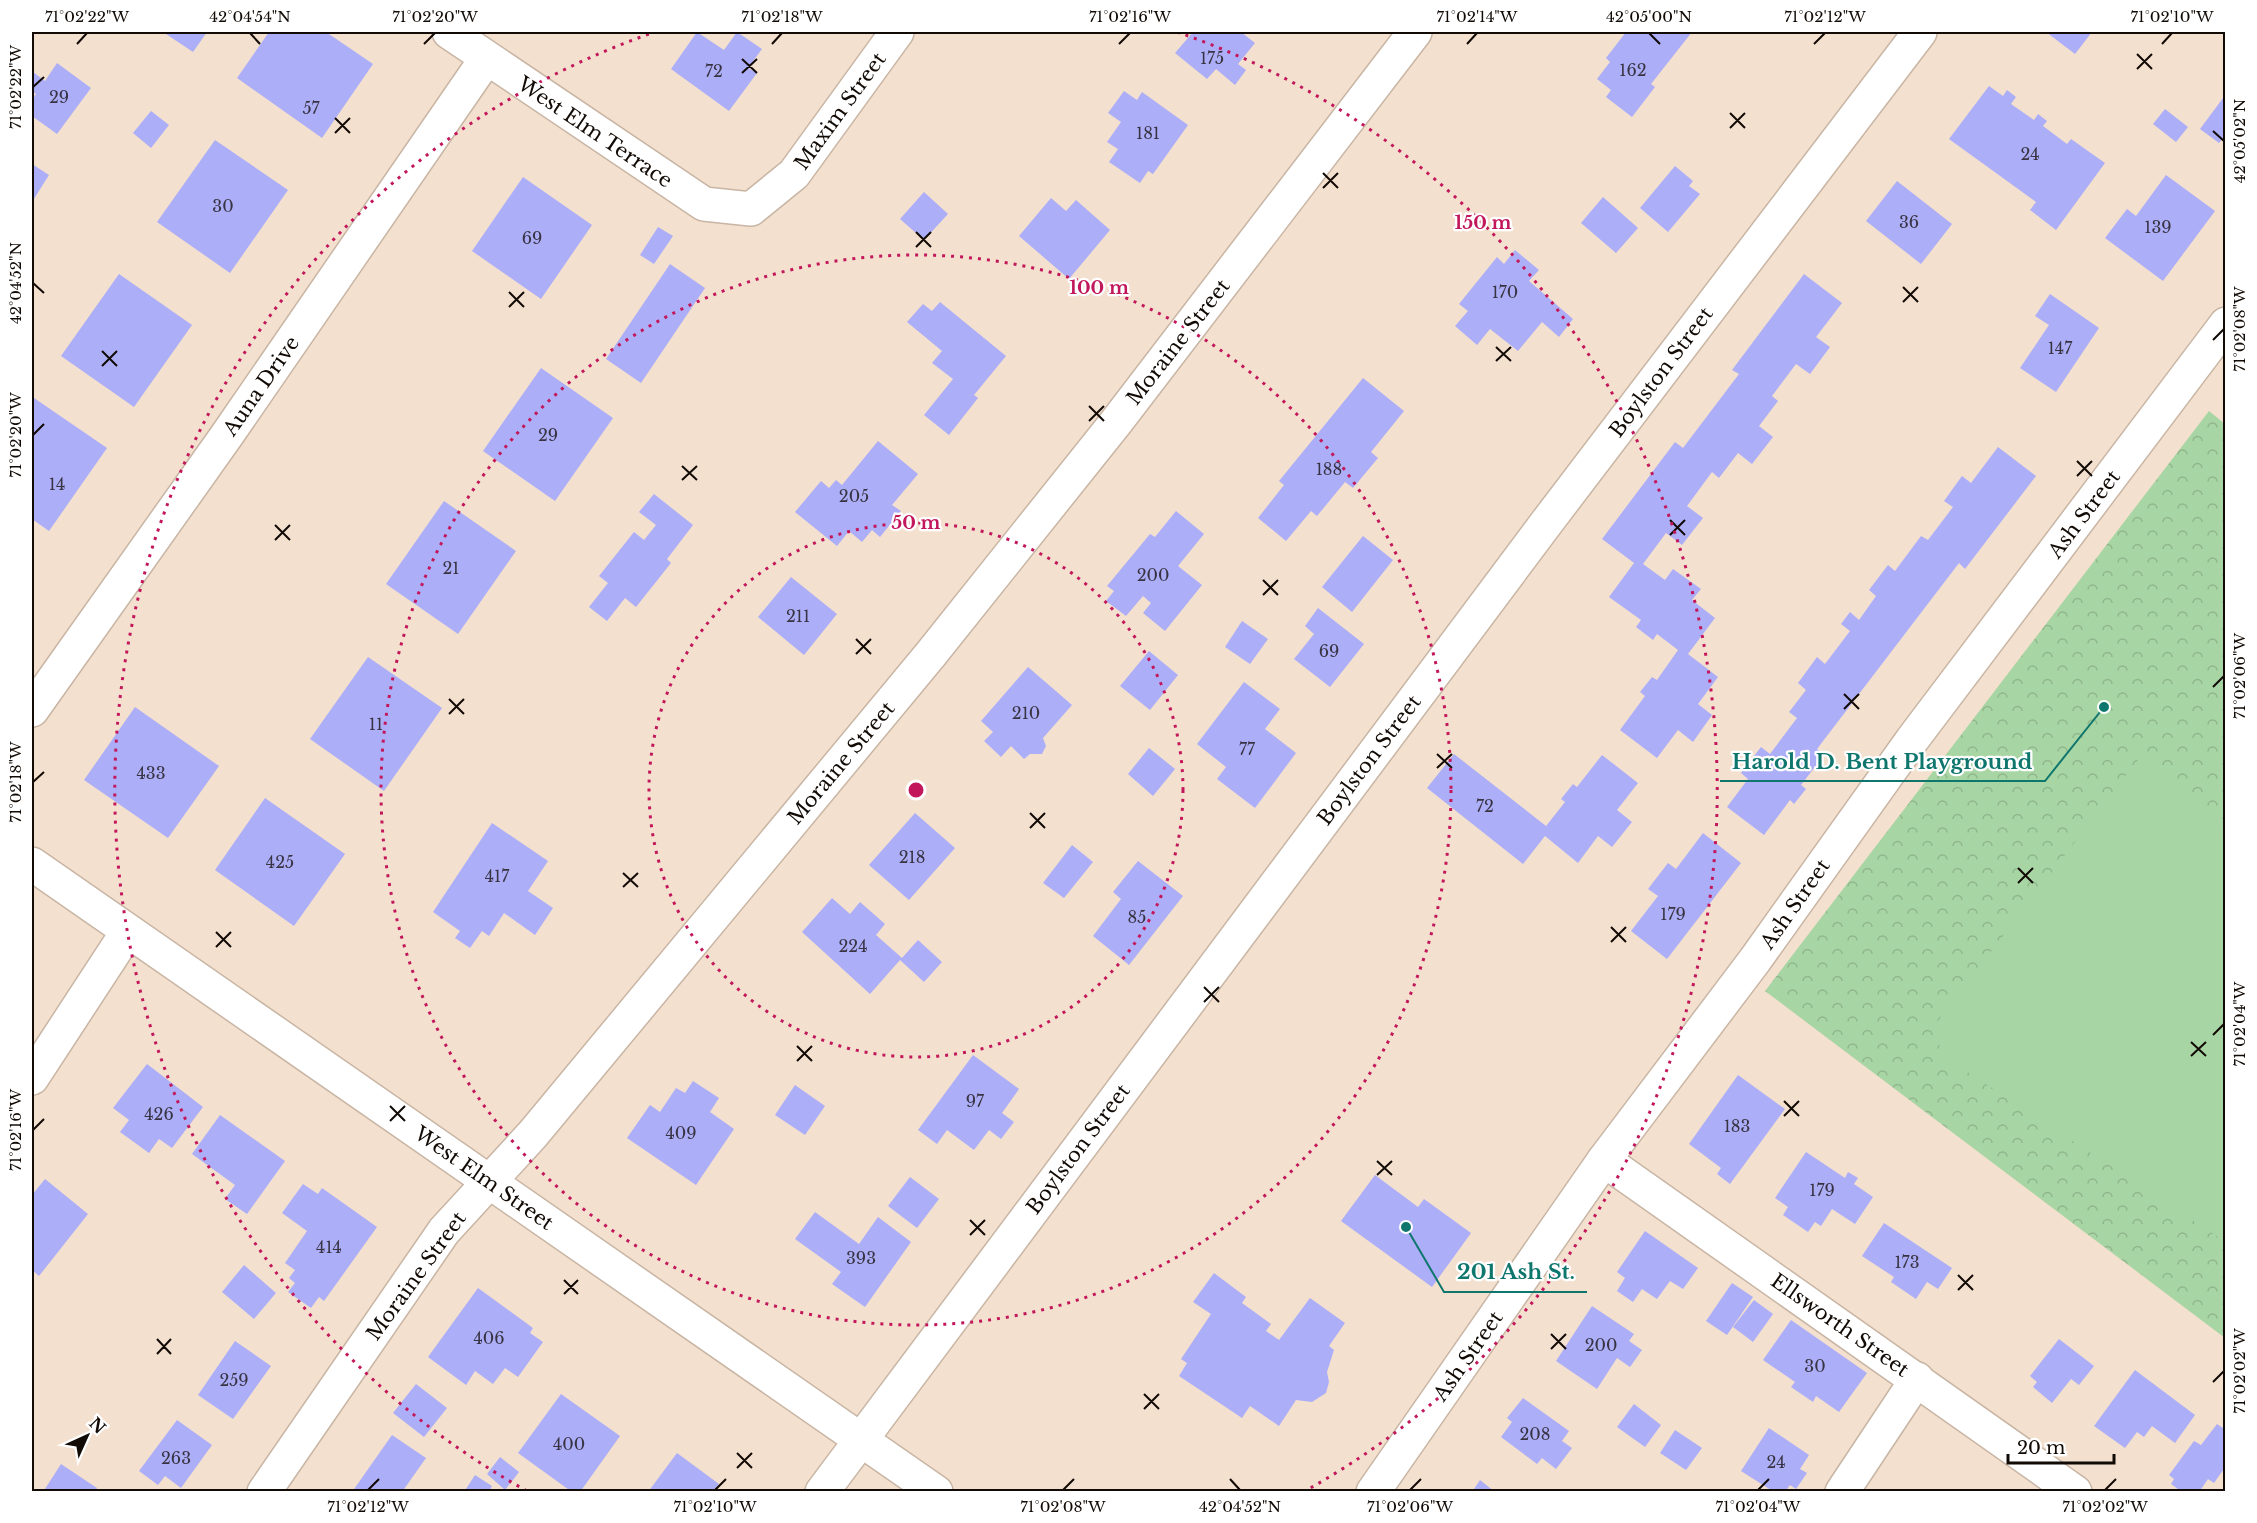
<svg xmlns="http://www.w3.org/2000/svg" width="2257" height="1523" font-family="'Libre Baskerville',serif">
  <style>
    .forest { fill: url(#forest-crowns) }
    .garden { fill: #a8d5a4 }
    .building { fill: #acaef8 }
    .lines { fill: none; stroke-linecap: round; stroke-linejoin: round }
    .street-casing { stroke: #c8b5a4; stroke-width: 36 }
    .secondary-casing { stroke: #c8b5a4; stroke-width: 36 }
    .street { stroke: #fff; stroke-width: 33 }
    .secondary { stroke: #fff; stroke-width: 33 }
    .ticks { fill: none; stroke: #110a05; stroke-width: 2 }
    .ring { fill: none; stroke: #c2185b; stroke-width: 3; stroke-dasharray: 3 6 }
    .labels { text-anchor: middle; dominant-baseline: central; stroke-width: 4.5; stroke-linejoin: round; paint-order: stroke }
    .number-label { font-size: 16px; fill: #383342 }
    .street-label { font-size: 20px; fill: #110a05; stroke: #fff }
    .centre { fill: #c2185b; stroke: #fff; stroke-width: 3 }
    .ring-label { font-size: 18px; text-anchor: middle; font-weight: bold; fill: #c2185b; stroke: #fff; stroke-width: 4.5; stroke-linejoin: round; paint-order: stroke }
    .leader { fill: none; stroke: #0f766e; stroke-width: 2 }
    .callout-dot { fill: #0f766e; stroke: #fff; stroke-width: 2 }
    .callout-label { font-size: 21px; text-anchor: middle; font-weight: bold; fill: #0f766e; stroke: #fff; stroke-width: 4.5; stroke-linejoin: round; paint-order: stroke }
    .neatline { fill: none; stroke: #110a05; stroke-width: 2 }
    .ticks-label { font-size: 15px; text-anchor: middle; fill: #110a05 }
  </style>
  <defs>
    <pattern id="forest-crowns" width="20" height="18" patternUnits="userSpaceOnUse" patternTransform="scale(1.5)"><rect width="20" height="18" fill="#a8d5a4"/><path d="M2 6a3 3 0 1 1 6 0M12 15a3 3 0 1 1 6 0" fill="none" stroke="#90b68c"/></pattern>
  </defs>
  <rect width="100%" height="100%" fill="#f4e0cf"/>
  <path class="forest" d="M2209,411L2225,424V1338L1765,991Z"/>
  <path class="garden" d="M2140,757C2173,781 2201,806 2225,839L2224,1241L1942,1055L1934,1026Z"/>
  <g class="building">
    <path d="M163,32H207L193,52Z"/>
    <path d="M269,32H326L373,64L322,138L237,78Z"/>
    <path d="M697,32L724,50L737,32L762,49L748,68L757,73L729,111L671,69Z"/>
    <path d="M1193,32H1241L1255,43L1238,64L1246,70L1235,85L1216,69L1207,79L1175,53Z"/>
    <path d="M1626,32H1692L1651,84L1655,87L1632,117L1606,97L1611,90L1597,79L1610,62L1606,58Z"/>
    <path d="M2046,32H2092L2075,54Z"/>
    <path d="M57,63L91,88L57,134L32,116V100L36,94L32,91V74L33,72L45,81Z"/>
    <path d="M1989,86L2003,96L2007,90L2016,97L2011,104L2034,120L2038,114L2047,121L2043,126L2067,144L2071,139L2105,163L2056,230L2030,210L2036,202L1949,139Z"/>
    <path d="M1124,91L1137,100L1142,92L1188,125L1153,174L1148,171L1140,183L1109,162L1118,149L1107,142L1121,122L1108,113Z"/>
    <path d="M2226,94V135L2219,143L2200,129Z"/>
    <path d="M2165,109L2188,127L2176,142L2153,124Z"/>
    <path d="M151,111L169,125L151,148L133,133Z"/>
    <path d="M215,140L288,190L230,273L157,222Z"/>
    <path d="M32,164L49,175L32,202Z"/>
    <path d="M1675,166L1693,181L1689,186L1700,194L1668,232L1640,208Z"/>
    <path d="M2166,175L2215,211L2163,281L2105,238L2127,209L2136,216Z"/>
    <path d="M523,177L592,225L541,299L472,251Z"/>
    <path d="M1897,181L1952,224L1921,264L1866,221Z"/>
    <path d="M924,192L948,214L924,240L900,219Z"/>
    <path d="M1603,197L1638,228L1616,253L1581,223Z"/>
    <path d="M1051,198L1066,211L1076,200L1110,230L1069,279L1019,236Z"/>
    <path d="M658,227L673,236L654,264L640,255Z"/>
    <path d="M1515,250L1539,270L1529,281L1573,319L1559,337L1542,322L1518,351L1490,329L1477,345L1455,326L1468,311L1459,304L1497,257L1504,264Z"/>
    <path d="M670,264L705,288L641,383L606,359Z"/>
    <path d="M119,274L192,325L134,407L61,356Z"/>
    <path d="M1804,274L1842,303L1816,337L1830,347L1810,374L1796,364L1772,396L1778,401L1759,426L1773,437L1752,464L1738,453L1719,478L1712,472L1687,506L1703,518L1682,545L1666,533L1643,564L1665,580L1673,569L1701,589L1692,600L1715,618L1688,654L1718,677L1698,704L1712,715L1693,742L1678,730L1657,758L1620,730L1645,696L1640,692L1652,677L1657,680L1678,650L1657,634L1653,640L1636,627L1641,620L1609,597L1634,563L1602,539L1675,442L1683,448L1739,374L1732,370Z"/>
    <path d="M2050,294L2099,328L2056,392L2020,368L2049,325L2035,316Z"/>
    <path d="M940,302L1006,356L974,395L978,398L949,435L924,415L953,379L932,363L942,351L907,322L923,304L932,311Z"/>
    <path d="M541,368L613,418L555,501L483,451Z"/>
    <path d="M1363,378L1404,411L1371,452L1378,458L1353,488L1345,482L1317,516L1311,511L1286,541L1258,518L1284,485L1279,481Z"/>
    <path d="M34,398L107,448L49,531L32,519V401Z"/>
    <path d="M878,441L918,474L892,505L901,511L880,537L872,530L862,542L849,531L837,546L795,512L821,481L829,488L836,480L842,485Z"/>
    <path d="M1998,447L2036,476L1965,569L1959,563L1817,749L1824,755L1801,785L1806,789L1794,804L1790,800L1764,835L1727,807L1748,779L1741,773L1761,747L1770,754L1797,718L1789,712L1806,690L1798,683L1817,657L1825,664L1850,631L1841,624L1850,612L1859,620L1876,596L1869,590L1888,565L1895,571L1921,536L1928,540L1953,507L1944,501L1962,476L1971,483Z"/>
    <path d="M654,494L693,525L667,559L671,563L636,607L625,598L607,621L589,607L608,583L599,576L634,532L644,540L656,525L639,512Z"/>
    <path d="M444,501L516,551L458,634L386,584Z"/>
    <path d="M1176,511L1204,534L1178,566L1202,585L1165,631L1143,613L1151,603L1143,596L1126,616L1106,601L1114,591L1107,586L1150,534L1155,537Z"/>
    <path d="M1363,536L1393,560L1352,612L1322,587Z"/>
    <path d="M791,577L837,614L804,655L758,617Z"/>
    <path d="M1318,608L1364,644L1330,687L1294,659L1314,634L1305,626Z"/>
    <path d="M1242,621L1268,639L1250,664L1225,647Z"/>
    <path d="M1149,651L1178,675L1150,710L1120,686Z"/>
    <path d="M368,657L442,708L384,791L310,739Z"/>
    <path d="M1028,667L1072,705L1043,738L1046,746L1042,754H1030L1024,759L1011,746L1001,757L984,741L993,732L981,721Z"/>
    <path d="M1244,682L1280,709L1265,729L1296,753L1255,808L1217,779L1226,767L1197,744Z"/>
    <path d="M135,707L219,766L168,838L84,780Z"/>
    <path d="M1149,748L1175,769L1153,796L1128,774Z"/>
    <path d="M1454,754L1546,826L1565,802L1561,799L1573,784L1577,787L1602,755L1638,783L1617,810L1632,822L1612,847L1598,836L1578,863L1545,836L1523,864L1427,788Z"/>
    <path d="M265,798L345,854L294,926L215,870Z"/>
    <path d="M915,813L955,848L909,900L869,865Z"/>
    <path d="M492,823L548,861L528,891L553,908L535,935L504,913L489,936L482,931L470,948L455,938L460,931L433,912Z"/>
    <path d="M1703,833L1741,863L1667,959L1631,931L1658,896L1648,889L1668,863L1676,869Z"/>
    <path d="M1072,845L1093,862L1064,898L1043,883Z"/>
    <path d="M1138,861L1183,896L1129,965L1093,936L1121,899L1113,892Z"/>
    <path d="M832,898L850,914L860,902L885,924L876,935L902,958L918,940L942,962L924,982L900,960L870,994L802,932Z"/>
    <path d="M973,1055L1019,1089L1002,1113L1014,1122L1001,1139L989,1130L974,1150L947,1130L937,1144L918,1130Z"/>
    <path d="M147,1064L203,1107L172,1148L159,1139L149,1153L120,1132L129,1120L113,1108Z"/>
    <path d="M1738,1075L1785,1109L1730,1184L1717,1174L1721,1168L1689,1144Z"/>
    <path d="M693,1081L719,1098L710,1112L734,1129L696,1185L627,1138L650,1105L660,1112L676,1088L685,1093Z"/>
    <path d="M795,1085L825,1106L805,1135L775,1115Z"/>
    <path d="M220,1115L285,1161L247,1214L225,1199L235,1185L192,1154Z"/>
    <path d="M1806,1152L1845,1178L1848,1172L1858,1178L1854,1184L1873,1197L1855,1224L1832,1209L1821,1226L1815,1222L1808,1232L1783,1215L1788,1207L1775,1198Z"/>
    <path d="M1375,1175L1418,1207L1424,1199L1471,1233L1432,1287L1341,1221Z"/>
    <path d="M910,1177L939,1199L917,1228L888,1206Z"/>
    <path d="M45,1179L88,1214L39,1276L32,1270V1195Z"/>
    <path d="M303,1184L318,1194L322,1188L377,1227L324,1301L319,1297L311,1308L288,1292L295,1283L289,1278L295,1270L285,1263L307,1231L282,1213Z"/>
    <path d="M815,1212L859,1244L878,1217L911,1242L865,1307L832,1284L841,1272L795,1239Z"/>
    <path d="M1884,1223L1952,1268L1938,1289L1927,1282L1916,1299L1891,1282L1894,1277L1862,1256Z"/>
    <path d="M1645,1231L1698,1268L1683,1289L1670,1281L1657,1299L1642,1289L1633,1302L1617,1291L1625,1278L1617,1272Z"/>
    <path d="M244,1265L276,1293L254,1319L222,1292Z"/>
    <path d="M1214,1273L1246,1297L1242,1303L1271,1324L1266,1331L1279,1340L1310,1298L1345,1323L1329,1346L1334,1350L1327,1372L1329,1382L1326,1393L1312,1402L1296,1400L1279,1426L1250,1406L1242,1418L1179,1376L1187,1363L1181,1359L1211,1314L1193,1302Z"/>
    <path d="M1732,1283L1753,1297L1727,1335L1706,1321Z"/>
    <path d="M478,1288L533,1328L530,1333L543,1342L518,1377L505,1368L493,1384L475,1371L466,1385L428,1357Z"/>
    <path d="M1754,1300L1773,1314L1753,1342L1733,1327Z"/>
    <path d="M1592,1306L1634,1334L1629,1341L1642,1350L1630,1367L1617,1358L1597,1389L1556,1361Z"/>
    <path d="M1791,1320L1867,1373L1839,1412L1816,1396L1813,1402L1791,1387L1795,1382L1763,1360Z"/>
    <path d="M2059,1339L2094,1366L2079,1385L2071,1379L2052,1403L2033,1387L2037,1382L2030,1376Z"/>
    <path d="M235,1341L271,1366L233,1419L198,1395Z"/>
    <path d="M2135,1370L2195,1415L2175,1443L2152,1426L2144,1437L2137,1432L2125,1448L2094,1426Z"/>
    <path d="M416,1384L447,1408L424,1437L393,1413Z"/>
    <path d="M561,1394L620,1436L580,1492H572L518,1453Z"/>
    <path d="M1523,1398L1569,1431L1562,1441L1572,1448L1556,1469L1542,1458L1537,1464L1501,1437L1512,1422L1507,1418Z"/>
    <path d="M1634,1404L1661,1425L1645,1447L1617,1427Z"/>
    <path d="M177,1420L212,1445L181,1488L165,1476L158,1485L139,1471Z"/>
    <path d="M2217,1424L2226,1430V1466L2214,1483L2208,1479L2199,1492H2182L2171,1484L2174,1479L2169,1475L2194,1441L2201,1445Z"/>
    <path d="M1769,1428L1809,1455L1800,1469L1807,1473L1796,1489L1790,1485L1785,1492H1774L1741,1471Z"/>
    <path d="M1675,1430L1702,1448L1686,1470L1660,1453Z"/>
    <path d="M392,1435L426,1458L402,1492H352Z"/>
    <path d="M677,1453L719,1484L714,1490L716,1492H648Z"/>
    <path d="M500,1457L519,1472L505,1490L487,1474Z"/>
    <path d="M61,1464L97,1488L95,1492H43Z"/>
    <path d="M475,1475L492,1486L489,1492H464Z"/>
    <path d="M1480,1480L1495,1492H1472Z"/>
  </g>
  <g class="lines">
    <g class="street-casing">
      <g id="street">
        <path d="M449,32L704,204L751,209L794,174L897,32"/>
        <path d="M32,710L227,435L486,59"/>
        <path d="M32,1078L128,931"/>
        <path d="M1604,1160L2075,1492"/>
        <path d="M264,1492L444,1231L533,1134L931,654L1117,421L1415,32"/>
        <path d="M822,1492L1547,522L1920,32"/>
        <path d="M1842,1492L1917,1379"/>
      </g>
    </g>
    <g class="secondary-casing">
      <g id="secondary">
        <path d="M32,864L936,1492"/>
        <path d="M1373,1492L1604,1160L1755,960L1912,740L2226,324"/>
      </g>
    </g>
    <use href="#street" class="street"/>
    <use href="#secondary" class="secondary"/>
  </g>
  <path class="ticks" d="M250,33L260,44M1649,33L1660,44M77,44L87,33M424,44L435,33M772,44L782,33M1119,44L1130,33M1467,44L1477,33M1814,44L1825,33M2162,44L2172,33M2137,54L2152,69M742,59L757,73M2137,69L2152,54M742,73L757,59M33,87L44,77M1730,113L1745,128M335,118L350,133M1730,128L1745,113M2213,131L2224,141M335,133L350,118M1323,173L1338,188M1323,188L1338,173M916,232L931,247M916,247L931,232M33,283L44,293M1903,287L1918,302M509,292L524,307M1903,302L1918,287M509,307L524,292M2213,340L2224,329M1496,347L1511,361M102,351L117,366M1496,361L1511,347M102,366L117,351M1089,406L1104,421M1089,421L1104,406M33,435L44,424M2077,461L2092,476M682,466L697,480M2077,476L2092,461M682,480L697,466M1670,520L1685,535M275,525L290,540M1670,535L1685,520M275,540L290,525M1263,580L1278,595M1263,595L1278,580M856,639L871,654M856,654L871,639M2213,687L2224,676M1844,694L1859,709M449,699L464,714M1844,709L1859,694M449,714L464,699M1437,754L1452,768M1437,768L1452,754M33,782L44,772M1030,813L1045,828M1030,828L1045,813M2018,868L2033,883M623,873L638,887M2018,883L2033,868M623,887L638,873M1611,927L1626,942M216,932L231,947M1611,942L1626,927M216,947L231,932M1204,987L1219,1002M1204,1002L1219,987M2213,1035L2224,1024M2191,1042L2206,1056M797,1046L812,1061M2191,1056L2206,1042M797,1061L812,1046M1784,1101L1799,1116M390,1106L405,1121M1784,1116L1799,1101M390,1121L405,1106M33,1130L44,1119M1377,1161L1392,1175M1377,1175L1392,1161M970,1220L985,1235M970,1235L985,1220M1958,1275L1973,1290M564,1280L578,1294M1958,1290L1973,1275M564,1294L578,1280M1551,1334L1566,1349M157,1339L171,1354M1551,1349L1566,1334M157,1354L171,1339M2213,1382L2224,1371M1144,1394L1159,1409M1144,1409L1159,1394M737,1453L752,1468M737,1468L752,1453M1230,1479L1240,1490M368,1490L379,1479M715,1490L726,1479M1063,1490L1074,1479M1410,1490L1421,1479M1758,1490L1769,1479M2105,1490L2116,1479"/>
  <g class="ring">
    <circle cx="916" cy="790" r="267"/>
    <circle cx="916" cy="790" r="535"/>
    <path d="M527 1491A802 802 0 0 1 655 32M1177 32A802 802 0 0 1 1305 1491"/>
  </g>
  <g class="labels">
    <g class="number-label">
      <text x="1212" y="58">175</text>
      <text x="1633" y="70">162</text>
      <text x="714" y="71">72</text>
      <text x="59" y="97">29</text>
      <text x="311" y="108">57</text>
      <text x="1148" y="133">181</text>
      <text x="2030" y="154">24</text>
      <text x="223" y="206">30</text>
      <text x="1909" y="222">36</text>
      <text x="2158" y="227">139</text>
      <text x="532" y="238">69</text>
      <text x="1505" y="292">170</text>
      <text x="2060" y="348">147</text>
      <text x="548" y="435">29</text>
      <text x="1329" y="469">188</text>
      <text x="57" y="484">14</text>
      <text x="854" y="496">205</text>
      <text x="451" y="568">21</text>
      <text x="1153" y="575">200</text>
      <text x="798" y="616">211</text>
      <text x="1329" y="651">69</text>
      <text x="1026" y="713">210</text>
      <text x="376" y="724">11</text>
      <text x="1247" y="749">77</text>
      <text x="151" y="773">433</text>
      <text x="1485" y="806">72</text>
      <text x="912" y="857">218</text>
      <text x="280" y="862">425</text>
      <text x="497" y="876">417</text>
      <text x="1673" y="914">179</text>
      <text x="1137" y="917">85</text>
      <text x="853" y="946">224</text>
      <text x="975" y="1101">97</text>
      <text x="159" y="1114">426</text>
      <text x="1737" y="1126">183</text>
      <text x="681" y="1133">409</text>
      <text x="1822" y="1190">179</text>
      <text x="329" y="1247">414</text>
      <text x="861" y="1258">393</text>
      <text x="1907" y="1262">173</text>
      <text x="489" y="1338">406</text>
      <text x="1601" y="1345">200</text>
      <text x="1815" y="1366">30</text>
      <text x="234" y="1380">259</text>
      <text x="1535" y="1434">208</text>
      <text x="569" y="1444">400</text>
      <text x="176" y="1458">263</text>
      <text x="1776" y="1462">24</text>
    </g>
    <g class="street-label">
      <text transform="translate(840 111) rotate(-54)">Maxim Street</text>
      <text transform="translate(595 132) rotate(34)">West Elm Terrace</text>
      <text transform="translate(1178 342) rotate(-52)">Moraine Street</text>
      <text transform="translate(1661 372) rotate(-53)">Boylston Street</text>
      <text transform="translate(261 386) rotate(-55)">Auna Drive</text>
      <text transform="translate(2084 514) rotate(-53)">Ash Street</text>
      <text transform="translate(1369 760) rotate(-53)">Boylston Street</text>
      <text transform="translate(841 763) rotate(-50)">Moraine Street</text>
      <text transform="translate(1795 904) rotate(-55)">Ash Street</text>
      <text transform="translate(1078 1149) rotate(-53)">Boylston Street</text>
      <text transform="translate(484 1178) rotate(35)">West Elm Street</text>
      <text transform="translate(416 1276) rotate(-54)">Moraine Street</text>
      <text transform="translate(1840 1325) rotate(35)">Ellsworth Street</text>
      <text transform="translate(1468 1356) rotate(-55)">Ash Street</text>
    </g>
  </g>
  <circle cx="916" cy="790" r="9" class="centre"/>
  <g class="ring-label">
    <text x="1483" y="229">150 m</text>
    <text x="1099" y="294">100 m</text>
    <text x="916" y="529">50 m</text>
  </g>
  <path class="leader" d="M2104 707L2045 781H1720M1406 1227L1444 1292H1587"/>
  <g class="callout-dot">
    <circle cx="2104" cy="707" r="6"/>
    <circle cx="1406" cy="1227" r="6"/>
  </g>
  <g class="callout-label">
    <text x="1882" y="769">Harold D. Bent Playground</text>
    <text x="1516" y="1279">201 Ash St.</text>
  </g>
  <rect width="2257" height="1523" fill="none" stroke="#ffffff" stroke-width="66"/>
  <g transform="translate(87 1436) rotate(45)" stroke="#ffffff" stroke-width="4.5" paint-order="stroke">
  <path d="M0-4.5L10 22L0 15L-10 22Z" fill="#110a05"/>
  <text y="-9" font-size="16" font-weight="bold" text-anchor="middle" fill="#110a05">N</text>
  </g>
  <path d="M2008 1454v9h106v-9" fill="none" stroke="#110a05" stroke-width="3"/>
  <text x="2017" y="1454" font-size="18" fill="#110a05" stroke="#ffffff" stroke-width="4.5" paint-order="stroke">20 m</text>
  <rect x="33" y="33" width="2191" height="1457" class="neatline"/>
  <g class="ticks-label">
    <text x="87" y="22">71°02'22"W</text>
    <text x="250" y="22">42°04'54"N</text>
    <text x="435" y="22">71°02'20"W</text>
    <text x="782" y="22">71°02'18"W</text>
    <text x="1130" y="22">71°02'16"W</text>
    <text x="1477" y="22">71°02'14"W</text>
    <text x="1649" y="22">42°05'00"N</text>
    <text x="1825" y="22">71°02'12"W</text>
    <text x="2172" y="22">71°02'10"W</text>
    <text transform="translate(16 87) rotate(-90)" y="5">71°02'22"W</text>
    <text transform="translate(2240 141) rotate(-90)" y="5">42°05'02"N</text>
    <text transform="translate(16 283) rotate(-90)" y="5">42°04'52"N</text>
    <text transform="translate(2240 329) rotate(-90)" y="5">71°02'08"W</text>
    <text transform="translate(16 435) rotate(-90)" y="5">71°02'20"W</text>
    <text transform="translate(2240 676) rotate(-90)" y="5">71°02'06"W</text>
    <text transform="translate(16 782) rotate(-90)" y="5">71°02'18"W</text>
    <text transform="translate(2240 1024) rotate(-90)" y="5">71°02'04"W</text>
    <text transform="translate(16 1130) rotate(-90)" y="5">71°02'16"W</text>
    <text transform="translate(2240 1371) rotate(-90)" y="5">71°02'02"W</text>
    <text x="368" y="1512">71°02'12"W</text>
    <text x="715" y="1512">71°02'10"W</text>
    <text x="1063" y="1512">71°02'08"W</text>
    <text x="1240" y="1512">42°04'52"N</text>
    <text x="1410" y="1512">71°02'06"W</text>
    <text x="1758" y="1512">71°02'04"W</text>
    <text x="2105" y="1512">71°02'02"W</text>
  </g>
</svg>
